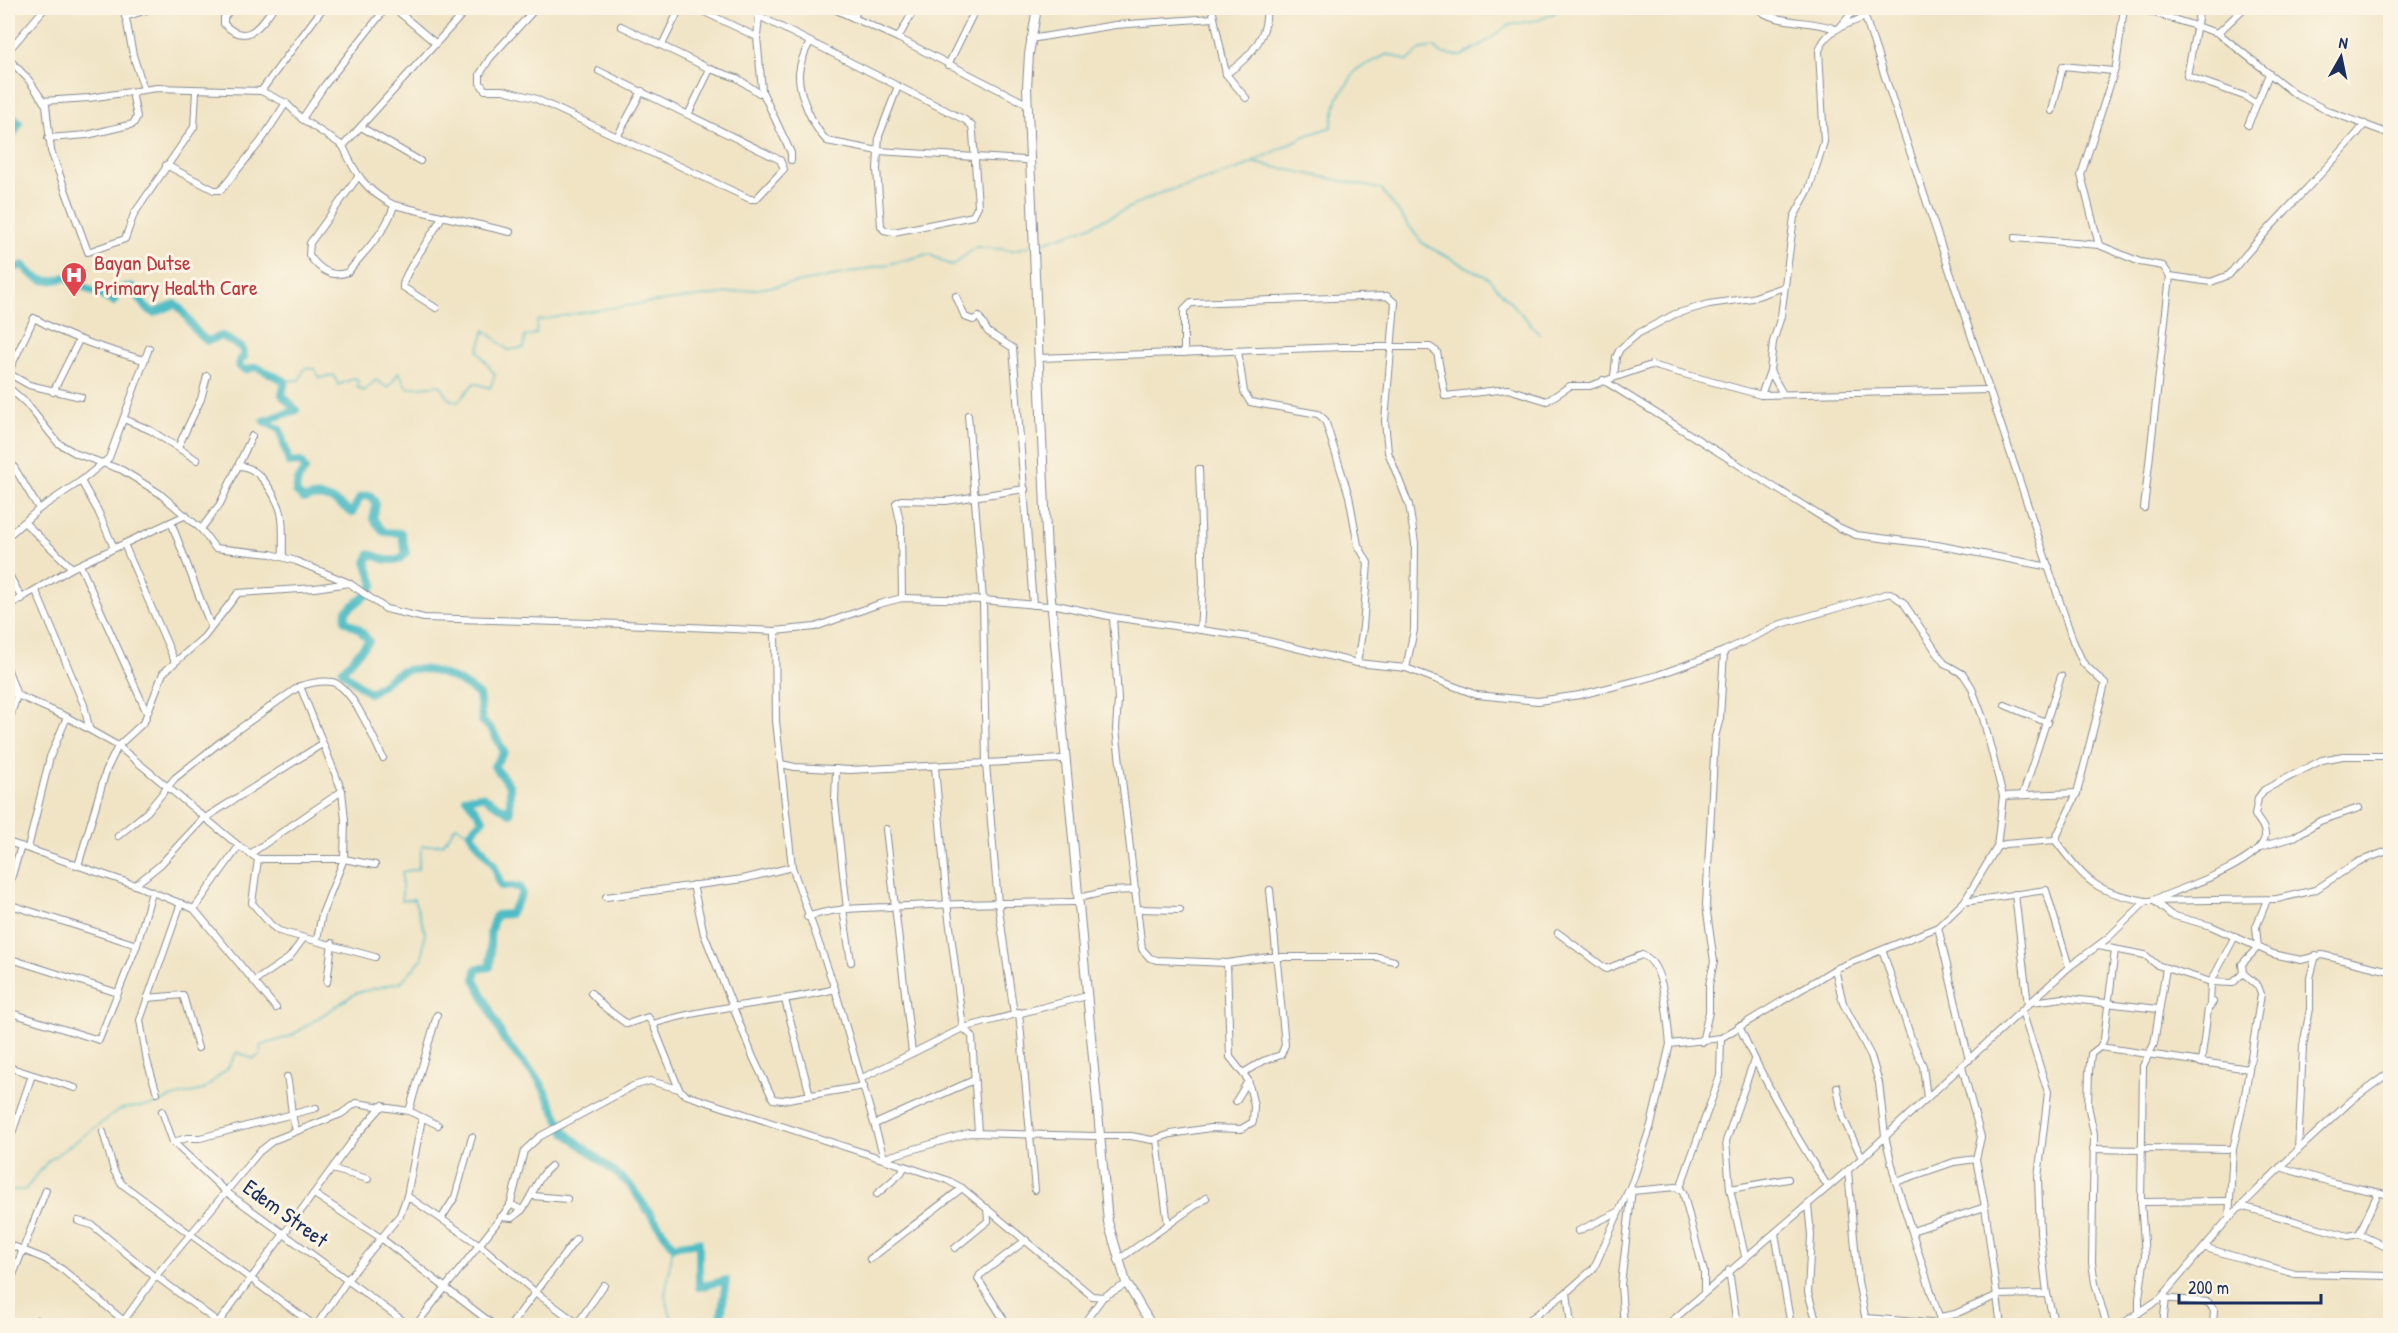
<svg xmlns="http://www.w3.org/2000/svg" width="2398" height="1333" font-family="'Patrick Hand',sans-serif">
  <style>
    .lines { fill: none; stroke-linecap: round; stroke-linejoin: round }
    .stream { stroke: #4ebcc5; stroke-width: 1.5 }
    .river { stroke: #4ebcc5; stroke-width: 8 }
    .minor-casing { stroke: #868a92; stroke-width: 8 }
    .major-casing { stroke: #868a92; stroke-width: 10 }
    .minor { stroke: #fff; stroke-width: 6 }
    .major { stroke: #fff; stroke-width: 8 }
    .labels { text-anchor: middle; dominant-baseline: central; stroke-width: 6; stroke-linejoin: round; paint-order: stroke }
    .health-label { font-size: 22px; fill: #be3a42; stroke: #fcf5e5; text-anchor: start }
    .street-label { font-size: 22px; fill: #1b2f5e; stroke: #fcf5e5 }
  </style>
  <rect width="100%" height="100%" fill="#fcf5e5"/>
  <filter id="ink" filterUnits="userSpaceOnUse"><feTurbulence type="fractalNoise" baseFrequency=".0167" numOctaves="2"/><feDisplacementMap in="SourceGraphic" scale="12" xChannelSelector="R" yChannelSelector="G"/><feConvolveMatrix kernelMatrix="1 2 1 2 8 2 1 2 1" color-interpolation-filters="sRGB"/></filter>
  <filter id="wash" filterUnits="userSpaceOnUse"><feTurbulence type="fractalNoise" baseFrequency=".008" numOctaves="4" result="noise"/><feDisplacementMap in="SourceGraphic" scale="24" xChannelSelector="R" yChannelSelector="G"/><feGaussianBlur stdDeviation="1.35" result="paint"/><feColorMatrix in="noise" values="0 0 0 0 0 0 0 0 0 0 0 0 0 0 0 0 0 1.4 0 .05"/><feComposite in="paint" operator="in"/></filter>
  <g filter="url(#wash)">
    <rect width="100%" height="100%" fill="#f0e4c5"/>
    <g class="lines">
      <g class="stream">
        <path d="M1255,163L1381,189L1423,244L1488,278L1540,334"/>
        <path d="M1037,245L1086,228L1158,194L1240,169L1305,136L1331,127L1337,100L1357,69L1388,54L1408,61L1421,49L1434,47L1442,54L1462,56L1489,40L1508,25L1539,20L1564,8"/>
        <path d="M285,381L299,380L305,368L315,369L320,378L334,375L338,385L355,378L358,381L357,387L364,391L376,380L388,388L399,372L407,388L440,385L449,399L458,402L474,383L490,388L495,375L478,351L485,330L508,350L524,348L525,336L536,334L537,321C616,304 697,299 777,286C828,278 879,267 929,254L952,266L976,247L1013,250L1030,246"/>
        <path d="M8,1190H25L48,1161L121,1109L155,1105L169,1098L203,1090L227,1069L237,1052L253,1059L261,1054L260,1046L291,1036L356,993L401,982L422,959L425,931L414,899L402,901V872L418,869L422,846L443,844L456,826L470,833"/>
        <path d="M673,1246L665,1296L674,1326"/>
      </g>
      <g class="river">
        <path d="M8,111L19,123L14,133L8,138"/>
        <path d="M8,270L23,265C34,279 47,286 65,277L113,302L122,288L132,287L145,307L154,313L175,304C188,313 190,330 207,341L222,336L242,348L244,357L240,360L239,366L245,370L256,367L285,381L282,395L296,410L264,421L280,430L289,463L301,462L305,470L298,479L296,492L304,499C324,492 336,501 352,513L360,497L370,495L376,504L373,519L384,532L401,533L406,553L399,560H386L370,554L366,562L374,584L369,593L346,611L345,621L359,629L369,641L342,671L369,693C380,688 386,680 396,674C421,660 460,679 479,695L482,721L492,730L504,752L494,766L510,786V813L482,796L466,798L483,819L470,833L494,865L501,886L520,887L522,894L510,914L496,915C486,936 492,945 490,967L476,969L475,979L504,1040L540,1082L566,1133L629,1184L673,1246L699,1242V1287L726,1280L720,1326"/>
      </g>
    </g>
  </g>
  <g filter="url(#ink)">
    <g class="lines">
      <g class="minor-casing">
        <g id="minor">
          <path d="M124,8L133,55L144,89"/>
          <path d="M231,8L224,18V24C247,47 260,26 273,8"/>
          <path d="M394,8L434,42"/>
          <path d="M536,8L490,58L480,74V83L485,90H503L534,98L750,199H756L784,169L780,160L599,71"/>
          <path d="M696,8L757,37"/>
          <path d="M832,8L898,38L1023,102"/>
          <path d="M1212,8L1226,74L1246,98"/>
          <path d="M1758,8C1770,24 1814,20 1835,29"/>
          <path d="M2138,8L2218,33L2295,94L2328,111L2390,134"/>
          <path d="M2200,8L2187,76L2244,96L2255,103"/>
          <path d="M125,17L153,8"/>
          <path d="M854,18L858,8"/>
          <path d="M621,26L710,69L737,78L759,93L762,90L757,37L759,16L965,120L972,126L973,133L978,206L973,216L894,232L884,230L881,226L877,169L879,136L898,86"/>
          <path d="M1841,26L1856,8"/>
          <path d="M2218,33L2244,8"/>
          <path d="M898,38L915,8"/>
          <path d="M1030,39L1115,25L1213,18"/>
          <path d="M810,42C805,51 800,62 799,73C798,94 813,127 827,141L878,151L1024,160"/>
          <path d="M662,45L680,8"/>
          <path d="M8,51L45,8"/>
          <path d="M8,58L28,79L46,105L51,151L88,252L125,239L134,214L194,127L196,91"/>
          <path d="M948,65L976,8"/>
          <path d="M1226,74C1248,59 1269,37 1266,8"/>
          <path d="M261,91L323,8"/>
          <path d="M762,91L791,153V160"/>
          <path d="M43,101L89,98L157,88L261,91L286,103L302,119L343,146L468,8"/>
          <path d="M2052,111L2063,66L2113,71"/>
          <path d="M689,113L710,69"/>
          <path d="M302,119L324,86L386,8"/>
          <path d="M2248,125L2269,74"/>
          <path d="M361,127L420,161"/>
          <path d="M618,135L642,91"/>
          <path d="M48,138L87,135L133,124L137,117L132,92"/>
          <path d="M343,146C355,174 367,192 394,205L510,232"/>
          <path d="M166,165L214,190H221L261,141L286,103"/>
          <path d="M358,177L310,243L309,255C318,268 331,279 348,272C364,252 387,231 394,205"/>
          <path d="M2015,238L2099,245L2140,262L2163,266L2170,276L2211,282L2229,275C2271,221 2322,177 2365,124"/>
          <path d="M2099,245L2081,175L2116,66L2124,8"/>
          <path d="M956,296L965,317L973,320L979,317L988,332L1013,348L1033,605"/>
          <path d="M436,308L403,287C401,275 435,233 442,216"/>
          <path d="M1238,351L1244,392L1250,402L1318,414L1325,420L1349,496L1358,545L1368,563L1363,627L1357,663"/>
          <path d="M1184,353V310L1191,303L1387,296L1395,303L1385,421L1388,452L1409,505L1415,543L1414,630L1406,668"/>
          <path d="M1038,358L1343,347H1430L1437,352L1445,396L1508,389L1547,401L1570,386H1590L1651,365L1761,395L1989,390"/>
          <path d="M1770,371L1783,394"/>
          <path d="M8,373L34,318C69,338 105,349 144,360"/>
          <path d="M8,373L29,385L81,397"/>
          <path d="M1614,377L1616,357L1620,349L1639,333L1675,314L1709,304L1752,298L1784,287"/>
          <path d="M1603,380L1838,527L1856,535L1937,545L2049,567"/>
          <path d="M8,387L26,403L58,443L77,454L122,470L159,493L201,529L215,548L271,554L296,561L349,583L386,609L424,618L623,624L775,631L815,627L879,604L902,598L983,600L1048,606"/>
          <path d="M53,392L79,340"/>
          <path d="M1761,395L1770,371L1773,342L1781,316L1794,217L1809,189L1824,142L1819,51C1825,30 1845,25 1863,18"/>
          <path d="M968,415L983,600L986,764L998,903L1014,1014"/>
          <path d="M124,419L150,430L197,460"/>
          <path d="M178,447L201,399L207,376"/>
          <path d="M8,457L39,509"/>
          <path d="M239,466C257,466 271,488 278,504C285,518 282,541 283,557"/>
          <path d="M1199,469L1203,583L1200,630"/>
          <path d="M81,481L98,511L114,548"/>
          <path d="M2144,508L2170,276"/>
          <path d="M171,522L211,627"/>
          <path d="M25,523L72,568"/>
          <path d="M201,529L220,504L252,436"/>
          <path d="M8,536L39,509L81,481L109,458L149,348"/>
          <path d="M124,544L175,662"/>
          <path d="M80,565L147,713"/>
          <path d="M8,573L22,599"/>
          <path d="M36,591L84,705L89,728"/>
          <path d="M902,598L901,526L896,503L901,500L946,501L1025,489"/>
          <path d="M1052,604L1113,617L1255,638L1357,663L1406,668L1477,695L1538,701L1580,695L1655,676L1724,651L1781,624L1890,593L1903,602L1944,663L1963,674L1971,686L1983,718L2003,796L1997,847"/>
          <path d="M8,606L72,568L186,515"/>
          <path d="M1113,617L1118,700L1116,729L1142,949L1150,958L1157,960L1227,963L1269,957H1378L1394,961"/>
          <path d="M775,631L776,721L792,867L835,989L884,1158L969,1133L1096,1136"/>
          <path d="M8,670L17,695L8,724"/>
          <path d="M300,686L342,791L345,820L344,859L322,914L317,939"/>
          <path d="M8,691L67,717L118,746L239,846L194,909"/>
          <path d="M2005,705L2048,723"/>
          <path d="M2390,756H2343L2322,760L2264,790L2258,798L2255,815C2259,821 2266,828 2265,836C2262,863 2177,890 2153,900L2171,915L2211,926L2273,954L2301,960L2322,955L2390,971"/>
          <path d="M781,764L795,767L850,770L1062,759"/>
          <path d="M935,767L947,903L963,1028L972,1036L978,1133"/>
          <path d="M836,769L835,801L847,909"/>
          <path d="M2023,794L2061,676"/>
          <path d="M2003,796L2077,793"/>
          <path d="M886,829L912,1053"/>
          <path d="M118,836L147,812L175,778L223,740L300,686C310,683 321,680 332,682C353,687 374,740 383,758"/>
          <path d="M2055,840C2087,882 2093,891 2146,901"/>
          <path d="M8,842L135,885L194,909L276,1008"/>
          <path d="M239,846L258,859L252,903L271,925L279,931L375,957"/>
          <path d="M2260,847L2294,837L2320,821L2359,808"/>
          <path d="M28,848L50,757L67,717"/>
          <path d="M250,854L342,791"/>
          <path d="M258,859H344L375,865"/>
          <path d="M78,866L106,771L118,746L144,722L163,673L204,637L238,593L315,588L349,583"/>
          <path d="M135,885L160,865L202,820L322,744"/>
          <path d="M693,885L704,934L753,1057L773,1099L782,1100L864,1086"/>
          <path d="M8,889L21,846"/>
          <path d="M2015,894L2028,1005"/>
          <path d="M606,897L743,879L792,867"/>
          <path d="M1078,898L1109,891L1136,890"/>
          <path d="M1964,902L2046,890L2069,967"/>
          <path d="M8,904L137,945"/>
          <path d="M843,909L851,962"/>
          <path d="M1138,909L1180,910"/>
          <path d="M807,917C833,908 862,908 889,907C951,903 1013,903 1075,902"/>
          <path d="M1938,927L1969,1060"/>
          <path d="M1558,933L1606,969L1642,955C1666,962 1667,1023 1670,1044"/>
          <path d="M2098,946L2145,955L2157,965L2211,982L2233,983L2243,973"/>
          <path d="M1883,952L1912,1041L1923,1066L1927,1098"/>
          <path d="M8,958L118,993"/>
          <path d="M1835,969L1843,1003L1871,1056L1879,1083L1885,1136L1896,1182L1942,1326"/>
          <path d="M255,981L289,958L303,939"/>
          <path d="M327,982L332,943"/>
          <path d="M835,989C775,1004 715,1005 656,1023L654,1027L679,1089L686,1095L947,1180L962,1188L1092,1296L1103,1297"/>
          <path d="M591,993L604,1007L627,1024L648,1017L654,1026"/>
          <path d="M147,998L183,995L198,1048"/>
          <path d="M785,1000L810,1095"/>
          <path d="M2032,1002L2063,998L2158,1009"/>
          <path d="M2210,1005L2211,982L2235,936"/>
          <path d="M2022,1011L2048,1092L2038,1178L2040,1232L2047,1294L2055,1326"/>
          <path d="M8,1012L99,1040L137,945L152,892"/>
          <path d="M1019,1012L1035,1190"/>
          <path d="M1739,1026C1764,1082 1795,1135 1828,1187"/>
          <path d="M1702,1042L1709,1012V985L1714,962L1706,905L1715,737L1720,718L1724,651"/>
          <path d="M2100,1047L2249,1069"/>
          <path d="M2201,1063L2208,1009L2213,1002"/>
          <path d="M8,1067L75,1088"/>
          <path d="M1962,1067L1981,1137L1976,1159L1985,1207L2001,1326"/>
          <path d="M1243,1073L1263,1061L1281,1055L1285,1045L1270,890"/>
          <path d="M287,1077C291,1095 290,1114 296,1130"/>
          <path d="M862,1078L963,1028L1083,997"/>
          <path d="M1837,1087L1843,1118L1862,1158"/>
          <path d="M157,1093L147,1061L140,1020L181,903"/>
          <path d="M1236,1101L1248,1081"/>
          <path d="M162,1111L173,1142L225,1191L410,1326"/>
          <path d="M409,1111L437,1015"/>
          <path d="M875,1124L974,1080"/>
          <path d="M103,1132L114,1171L122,1184L315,1326"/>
          <path d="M1099,1136H1131L1152,1140L1171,1134L1210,1128L1241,1129L1253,1122L1254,1106L1248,1080L1230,1057L1227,963"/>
          <path d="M1157,1140L1168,1225"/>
          <path d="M173,1142L187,1138H200L316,1108"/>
          <path d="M8,1145L32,1075"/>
          <path d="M2141,1148L2233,1149"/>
          <path d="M2093,1149L2141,1150"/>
          <path d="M2298,1150L2303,1046L2310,1009V978L2316,955"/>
          <path d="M2280,1167L2334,1183L2390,1195"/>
          <path d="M332,1169L368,1179"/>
          <path d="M1848,1171L1858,1281L1867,1326"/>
          <path d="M1896,1182L1954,1162L1976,1159"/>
          <path d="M1680,1188L1720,1076L1721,1038"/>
          <path d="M1730,1189L1788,1179"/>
          <path d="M1632,1191L1676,1187L1683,1192L1704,1272V1290"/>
          <path d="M314,1194L381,1238L495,1326"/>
          <path d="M877,1194L901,1173L905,1166"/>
          <path d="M407,1196L480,1245L535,1292L581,1326"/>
          <path d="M533,1196L567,1199"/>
          <path d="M2141,1202L2229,1201"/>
          <path d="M510,1204L522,1210C533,1196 537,1177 551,1166"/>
          <path d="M1808,1205L1811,1235L1808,1293L1818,1326"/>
          <path d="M2241,1206L2348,1236L2359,1234L2384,1246"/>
          <path d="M501,1217L512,1218L522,1210"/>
          <path d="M2229,1218L2233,1149L2245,1095L2261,994L2258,986L2243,973L2242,964L2258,947L2256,927L2267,900"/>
          <path d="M441,1219L455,1197L472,1137"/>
          <path d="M78,1221L92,1225L155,1277"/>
          <path d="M1578,1231L1618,1212"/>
          <path d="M1912,1231L1985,1207"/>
          <path d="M1775,1233L1791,1326"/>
          <path d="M2359,1234L2378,1193"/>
          <path d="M8,1244L45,1259L63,1270L130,1326"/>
          <path d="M955,1248L988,1221L987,1208"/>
          <path d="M2206,1248L2295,1274L2390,1276"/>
          <path d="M1745,1256L1730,1189L1726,1141L1754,1060"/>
          <path d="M870,1259L962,1188"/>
          <path d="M1118,1260L1206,1198"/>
          <path d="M1729,1270L1737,1326"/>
          <path d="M156,1276L223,1326"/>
          <path d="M8,1288L46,1190"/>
          <path d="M1567,1292L1571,1326"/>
          <path d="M2161,1298L2208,1302L2214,1310L2213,1326"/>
          <path d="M2139,1313V1298L2145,1256L2141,1202L2143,1066L2154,1044L2166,968"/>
          <path d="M1940,1317L1955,1314L1998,1295L2047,1294"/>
          <path d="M1866,1318L1942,1324"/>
          <path d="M37,1320L43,1326"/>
          <path d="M578,1323L604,1285"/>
          <path d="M120,1326L155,1277L259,1152L274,1140L341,1114L356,1103L409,1111L438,1125"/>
          <path d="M216,1326L356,1136L383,1105"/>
          <path d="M316,1326L348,1279L400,1215L407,1196L422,1118"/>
          <path d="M415,1326L510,1206L524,1151L539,1137L633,1086L650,1081L679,1089"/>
          <path d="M510,1326L576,1239"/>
          <path d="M1008,1326L978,1279L980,1275L1026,1240"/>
          <path d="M1082,1326L1103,1297L1123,1286"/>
          <path d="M1520,1326L1528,1321"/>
          <path d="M1528,1326V1321L1567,1292L1594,1268L1633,1180L1651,1125L1670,1044L1721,1038L1835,969L1938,927L1964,902L1997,847L2005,844L2055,840L2077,793L2105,684L2083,663L2073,641L1862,8"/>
          <path d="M1624,1326L1621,1285L1632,1189"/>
          <path d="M1666,1326L1862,1158L2069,967L2108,938L2146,901L2277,899L2315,890L2358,862L2390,850"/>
          <path d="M2107,1326L2095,1283L2092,1263L2094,1134L2088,1105L2089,1072L2091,1054L2100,1047L2104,1039L2115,950"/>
          <path d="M2119,1326L2161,1298L2229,1218L2298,1150L2352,1100L2390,1072"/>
          <path d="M2163,1326L2166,1298"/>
          <path d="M2380,1326L2390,1321"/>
        </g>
      </g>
      <g class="major-casing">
        <path id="major" d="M1037,8L1029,54L1027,88L1047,555L1108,1222L1126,1282L1152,1326"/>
      </g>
      <use href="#minor" class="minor"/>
      <use href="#major" class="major"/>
    </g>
  </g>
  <defs>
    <g id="hospital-pin" transform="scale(1.35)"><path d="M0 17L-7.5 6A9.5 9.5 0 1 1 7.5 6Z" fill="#e0444e" stroke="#fcf5e5"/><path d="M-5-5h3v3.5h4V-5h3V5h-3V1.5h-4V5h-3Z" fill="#fff"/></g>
  </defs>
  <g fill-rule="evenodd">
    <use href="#hospital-pin" x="74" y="275"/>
  </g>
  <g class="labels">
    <g class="health-label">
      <text x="94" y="262">Bayan Dutse<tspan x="94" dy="25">Primary Health Care</tspan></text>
    </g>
    <g class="street-label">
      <text transform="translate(286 1213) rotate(36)">Edem Street</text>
    </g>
  </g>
  <rect width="2398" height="1333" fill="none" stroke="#fcf5e5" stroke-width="30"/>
  <g transform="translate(2341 57) rotate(9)" stroke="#fcf5e5" stroke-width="4.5" paint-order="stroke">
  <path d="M0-4.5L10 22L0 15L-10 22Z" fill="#1b2f5e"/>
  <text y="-9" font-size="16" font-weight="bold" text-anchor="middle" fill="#1b2f5e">N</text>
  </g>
  <path d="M2179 1294v9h142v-9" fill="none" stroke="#1b2f5e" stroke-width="3"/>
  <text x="2188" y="1294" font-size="18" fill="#1b2f5e" stroke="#fcf5e5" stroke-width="4.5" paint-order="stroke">200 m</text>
</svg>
